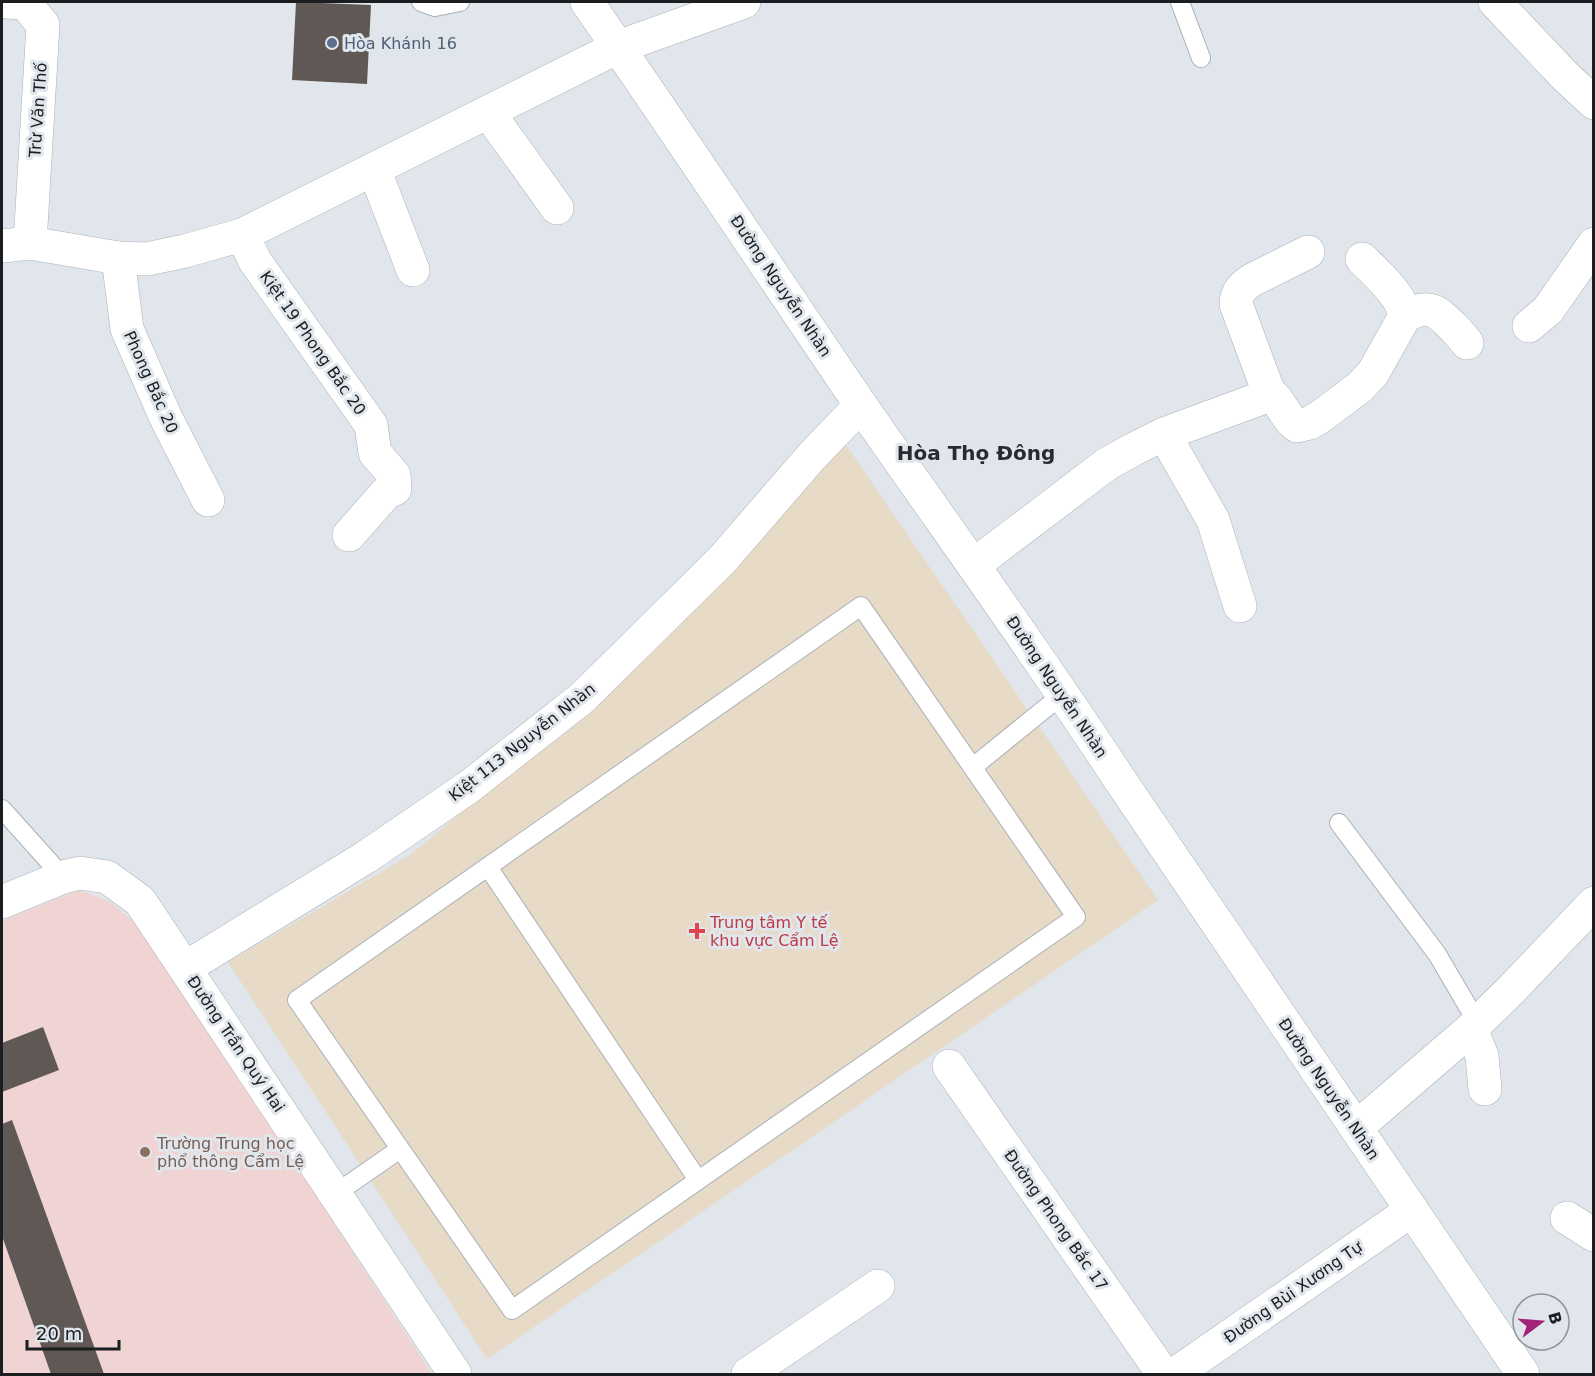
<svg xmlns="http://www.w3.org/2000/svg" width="1595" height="1376" font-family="'DejaVu Sans',sans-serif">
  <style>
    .education { fill: #efd4d3 }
    .medical { fill: #e7dac6 }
    .building { fill: #5f5854 }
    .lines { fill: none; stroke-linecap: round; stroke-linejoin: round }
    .lane-casing { stroke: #aab1b6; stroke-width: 20 }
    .street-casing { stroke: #aab1b6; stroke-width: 34 }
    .secondary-casing { stroke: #aab1b6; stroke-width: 34 }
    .lane { stroke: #fff; stroke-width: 18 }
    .street { stroke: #fff; stroke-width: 33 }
    .secondary { stroke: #fff; stroke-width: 33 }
    .service-dot { fill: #5c6f8a; stroke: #e0e6ec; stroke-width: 2 }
    .health-dot { fill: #e0444e; stroke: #e0e6ec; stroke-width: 2 }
    .education-dot { fill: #8d6e63; stroke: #e0e6ec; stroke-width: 2 }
    .labels { text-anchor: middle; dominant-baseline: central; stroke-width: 6; stroke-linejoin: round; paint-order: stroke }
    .service-label { font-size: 16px; fill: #4e5e75; stroke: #e0e6ec; text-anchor: start }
    .street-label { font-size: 16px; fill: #1b1e20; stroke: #e0e6ec }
    .health-label { font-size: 16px; fill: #be3a42; stroke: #e0e6ec; text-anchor: start }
    .education-label { font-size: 16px; fill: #785e54; stroke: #e0e6ec; text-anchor: start }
    .quarter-label { font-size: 20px; font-weight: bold; fill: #272c30; stroke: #e0e6ec }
  </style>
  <rect width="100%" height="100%" fill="#e0e6ec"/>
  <path class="education" d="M79,890L109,901L143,929L432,1374H2V921Z"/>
  <path class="medical" d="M846,445L1158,900L487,1359L228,962L410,855L558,732Z"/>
  <g class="building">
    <path d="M296,2L371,5L367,84L292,80Z"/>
    <path d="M43,1027L59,1070L2,1092V1043Z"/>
    <path d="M12,1120L104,1374H51L2,1236V1124Z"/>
  </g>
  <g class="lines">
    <g class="lane-casing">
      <g id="lane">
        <path d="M421,2L435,7L460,2"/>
        <path d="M1180,2L1201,58"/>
        <path d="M861,606L1076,917L512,1310L297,1000Z"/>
        <path d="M973,767L1063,694"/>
        <path d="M2,809L63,877"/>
        <path d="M1339,823L1437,954L1477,1022"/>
        <path d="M488,867L698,1180"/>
        <path d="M335,1194L400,1149"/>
      </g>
    </g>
    <g class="street-casing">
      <g id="street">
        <path d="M6,2L25,3L43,25L30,243"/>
        <path d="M1495,2L1566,77L1594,103"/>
        <path d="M488,112L557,208"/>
        <path d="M374,169L413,270"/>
        <path d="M242,235L255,261L371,425L375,453L394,475L395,489L386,493L349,535"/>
        <path d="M2,246L30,243L118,258L147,259L185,251L242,235L618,47L744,2"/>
        <path d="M118,258L127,329L166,418L208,500"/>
        <path d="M1362,259C1376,273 1403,296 1405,316"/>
        <path d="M1529,326L1548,310L1594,244"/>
        <path d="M1266,390C1280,398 1284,417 1297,426L1310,423L1320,417L1360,387L1373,373L1405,316C1430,303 1437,311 1455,329C1460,334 1463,338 1467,343"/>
        <path d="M1164,434L1213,520L1240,606"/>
        <path d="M974,565L1107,464L1134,449L1164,434L1259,399L1266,390V385L1236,304C1236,292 1243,286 1252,280L1308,252"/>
        <path d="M2,902L63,877L80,873L107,877L140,901L455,1374"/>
        <path d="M185,968L366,857L470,786L582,698L722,560L812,456L861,405"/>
        <path d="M1471,1029L1482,1056L1485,1089"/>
        <path d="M949,1066L1163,1374"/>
        <path d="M1356,1128L1471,1029L1512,989L1594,903"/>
        <path d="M1567,1218L1594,1235"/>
        <path d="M748,1374L878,1286"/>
        <path d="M1175,1374L1412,1210"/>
      </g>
    </g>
    <g class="secondary-casing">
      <path id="secondary" d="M587,2C679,135 769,270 860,404C946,528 1035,650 1118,777L1523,1374"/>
    </g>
    <use href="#lane" class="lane"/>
    <use href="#street" class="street"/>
    <use href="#secondary" class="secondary"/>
  </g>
  <circle class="service-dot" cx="332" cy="43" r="6"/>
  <path class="health-dot" d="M694 922h6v6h6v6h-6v6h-6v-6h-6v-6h6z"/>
  <circle class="education-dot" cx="145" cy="1152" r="6"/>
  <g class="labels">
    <g class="service-label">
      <text x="344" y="43">Hòa Khánh 16</text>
    </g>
    <g class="street-label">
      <text transform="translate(38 110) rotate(-86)">Trừ Văn Thố</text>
      <text transform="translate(781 286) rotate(56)">Đường Nguyễn Nhàn</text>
      <text transform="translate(313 343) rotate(55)">Kiệt 19 Phong Bắc 20</text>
      <text transform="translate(151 382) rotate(66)">Phong Bắc 20</text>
      <text transform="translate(1057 687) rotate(56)">Đường Nguyễn Nhàn</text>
      <text transform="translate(522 742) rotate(-38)">Kiệt 113 Nguyễn Nhàn</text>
      <text transform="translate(236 1044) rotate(56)">Đường Trần Quý Hai</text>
      <text transform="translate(1329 1089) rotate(56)">Đường Nguyễn Nhàn</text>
      <text transform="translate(1056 1220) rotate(55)">Đường Phong Bắc 17</text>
      <text transform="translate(1293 1292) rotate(-35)">Đường Bùi Xương Tự</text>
    </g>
    <g class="health-label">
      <text x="710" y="922">Trung tâm Y tế<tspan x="710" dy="18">khu vực Cẩm Lệ</tspan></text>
    </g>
    <g class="education-label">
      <text x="157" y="1143">Trường Trung học<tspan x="157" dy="18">phổ thông Cẩm Lệ</tspan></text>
    </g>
    <g class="quarter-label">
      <text x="976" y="453">Hòa Thọ Đông</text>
    </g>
  </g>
  <rect width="1595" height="1376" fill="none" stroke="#1b1e20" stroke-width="6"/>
  <g transform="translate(1541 1322) rotate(74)"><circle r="28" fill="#e0e6ec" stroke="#91969a" stroke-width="1.5"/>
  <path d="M0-4.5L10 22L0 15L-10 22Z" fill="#a12479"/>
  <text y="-9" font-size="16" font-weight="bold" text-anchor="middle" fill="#1b1e20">B</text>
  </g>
  <path d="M27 1340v9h92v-9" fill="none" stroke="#1b1e20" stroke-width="3"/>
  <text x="36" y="1340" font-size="18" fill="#1b1e20" stroke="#e0e6ec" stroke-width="4.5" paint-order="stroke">20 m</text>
</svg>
